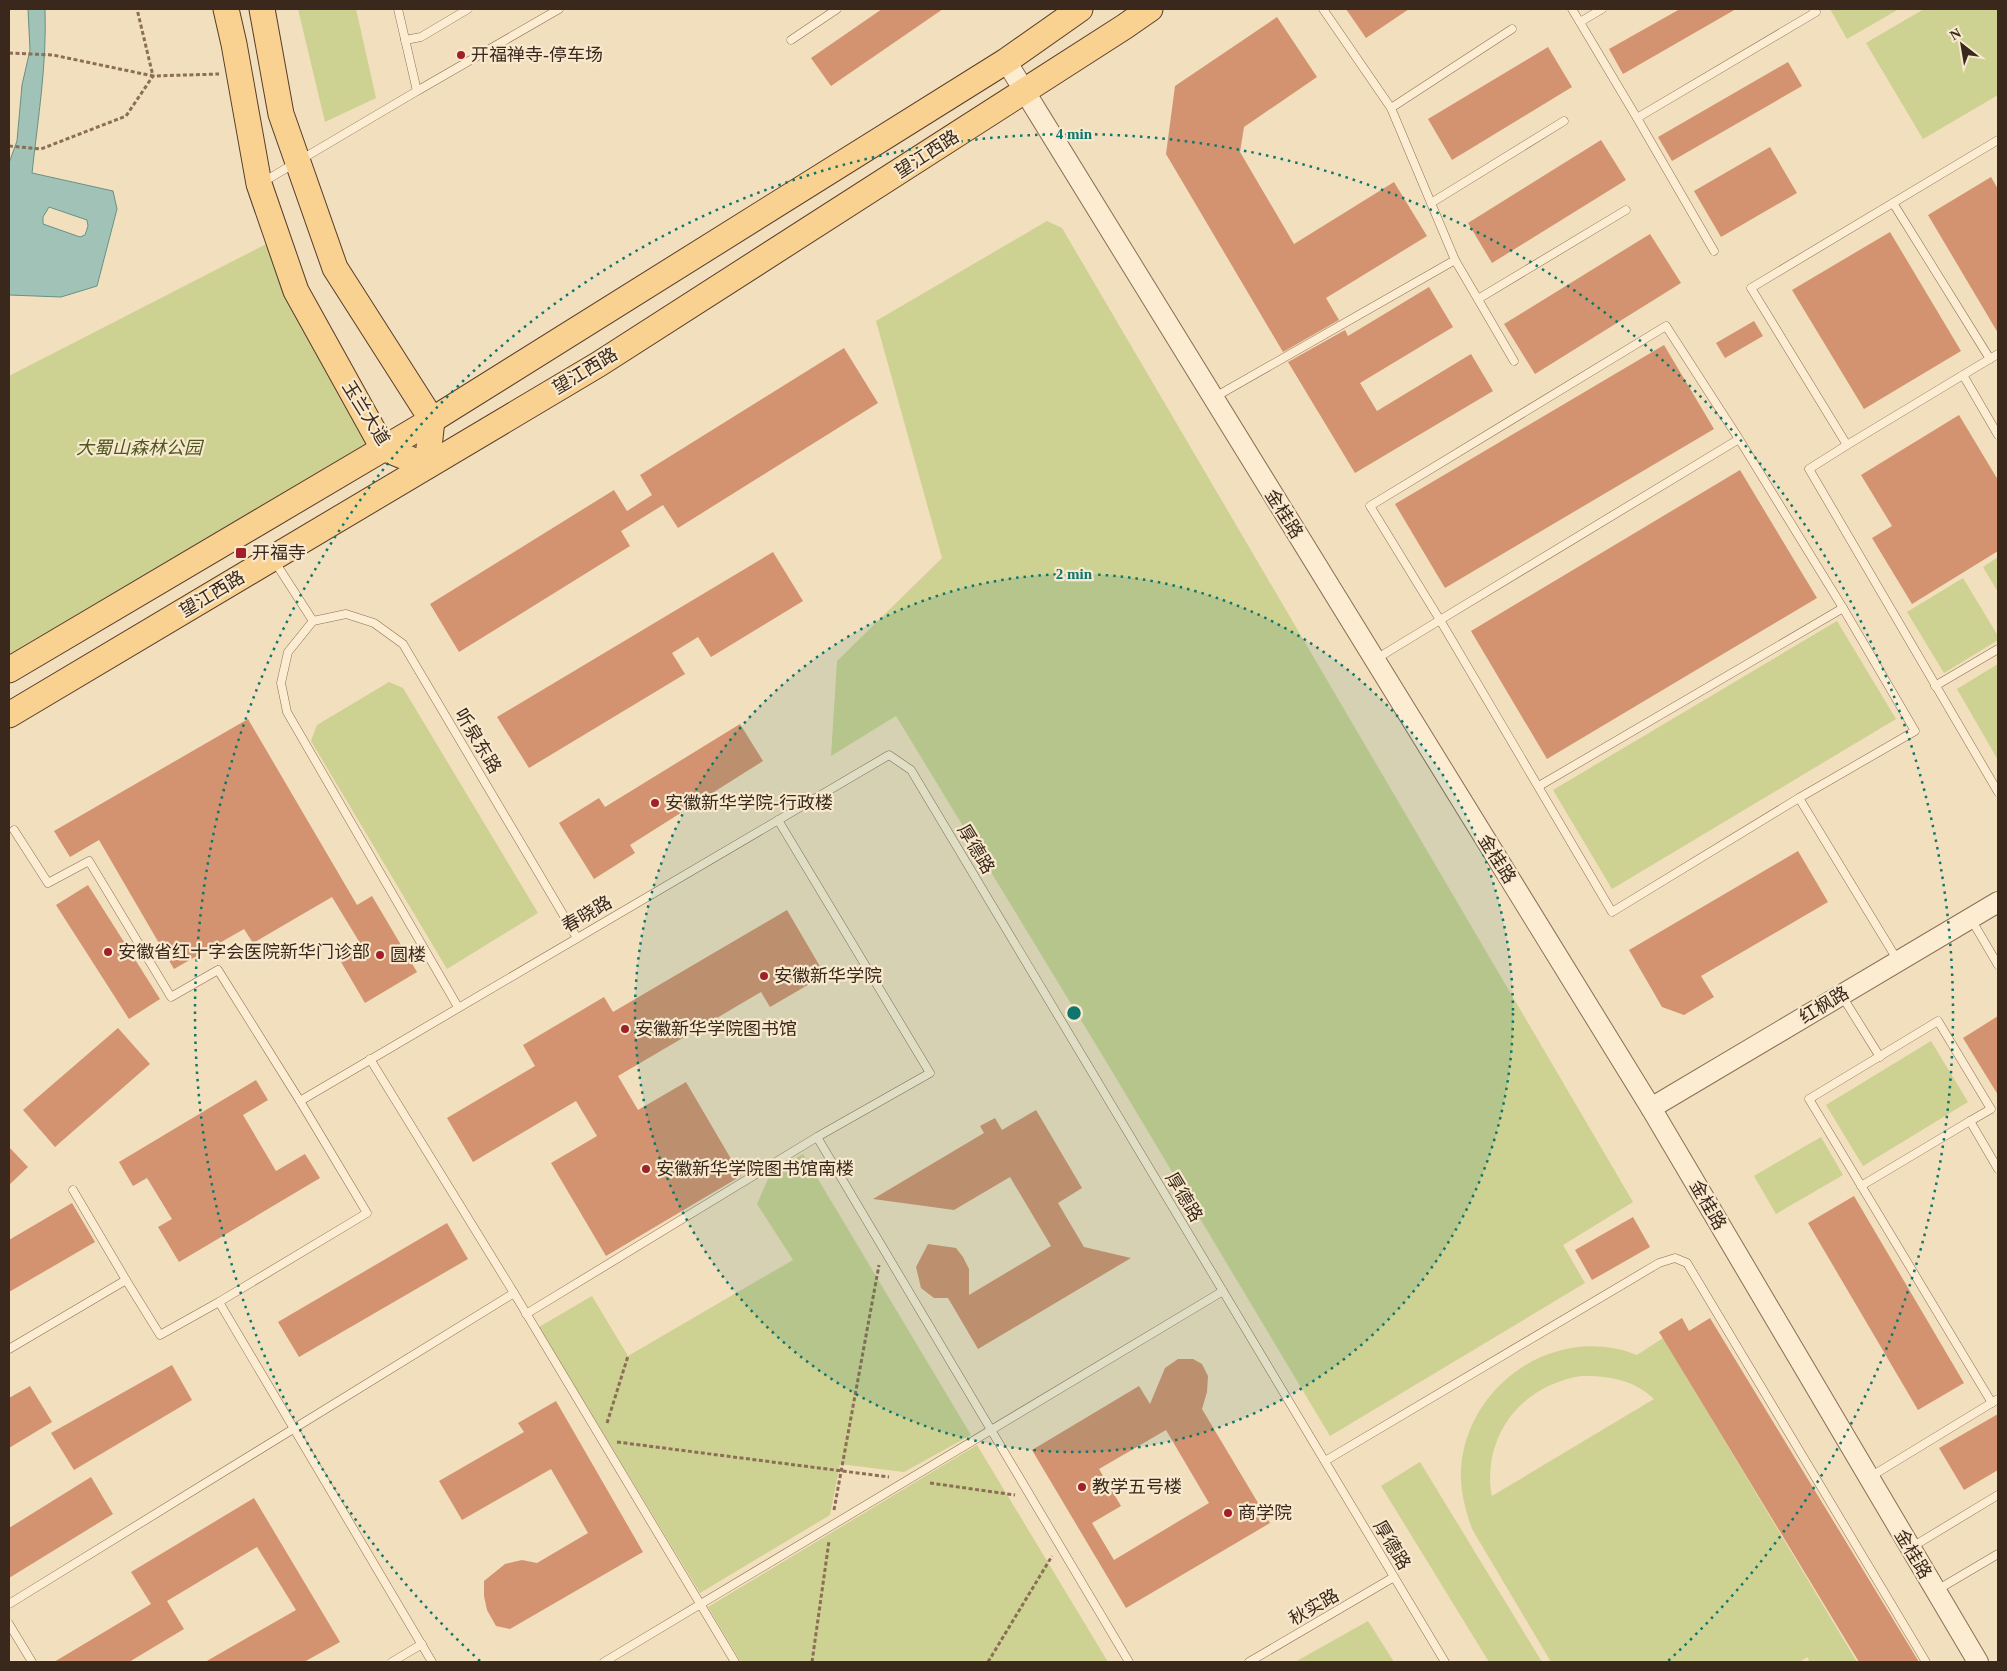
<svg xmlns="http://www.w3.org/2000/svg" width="2007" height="1671" font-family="'Times New Roman','Noto Sans SC',serif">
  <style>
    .green { fill: #cdd191; fill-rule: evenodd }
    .water { fill: #a1c3b7; stroke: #689184; fill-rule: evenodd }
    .building { fill: #d49370; fill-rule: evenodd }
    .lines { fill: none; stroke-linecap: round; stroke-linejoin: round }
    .service-casing { stroke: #8b6e55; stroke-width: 9 }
    .tertiary-casing { stroke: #8b6e55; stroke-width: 22 }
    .primary-casing { stroke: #583c2a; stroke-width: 27 }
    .path { stroke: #8b6e55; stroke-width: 3; stroke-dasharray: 4 2.5; stroke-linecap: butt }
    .service { stroke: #fcecd1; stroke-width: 8 }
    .tertiary { stroke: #fcecd1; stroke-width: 20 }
    .primary { stroke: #f9d291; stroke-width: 25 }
    .ring { fill: none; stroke: #0f766e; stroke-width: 2.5; stroke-dasharray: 2.5 5 }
    .poi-dot { fill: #a01f28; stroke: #f8e9ce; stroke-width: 2 }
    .labels { text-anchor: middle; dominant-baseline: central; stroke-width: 4.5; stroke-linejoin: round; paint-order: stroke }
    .poi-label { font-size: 18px; fill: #39281b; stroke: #f8e9ce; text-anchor: start }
    .street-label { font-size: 18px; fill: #39281b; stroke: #f8e9ce }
    .park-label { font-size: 18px; font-style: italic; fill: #4d581f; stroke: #f8e9ce }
    .centre { fill: #0f766e; stroke: #f8e9ce; stroke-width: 2.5 }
    .ring-label { font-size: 15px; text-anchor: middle; font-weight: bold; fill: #0f766e; stroke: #f8e9ce; stroke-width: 4.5; stroke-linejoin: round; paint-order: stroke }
  </style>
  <rect width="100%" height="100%" fill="#f2dfbd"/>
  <g class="green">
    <path d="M298,9H356L376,98L325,122Z"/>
    <path d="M1830,9H1899L1847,39Z"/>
    <path d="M1924,9H1998V95L1923,139L1866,43Z"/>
    <path d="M1047,221L1062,228L1633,1202L1563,1245L1585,1283L1330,1436L1104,1058L896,716L831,756L837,661L942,558L876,321Z"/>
    <path d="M278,238L383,448L9,670V376Z"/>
    <path d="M1998,557V592L1983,567Z"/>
    <path d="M1963,578L1998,636V640L1944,673L1907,612Z"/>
    <path d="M1837,621L1896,719L1612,889L1553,790Z"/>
    <path d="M1998,664V760L1957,689Z"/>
    <path d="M389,682L403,688L538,913L447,969L311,741L317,725Z"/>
    <path d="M1931,1041L1968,1102L1863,1166L1826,1105Z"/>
    <path d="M1821,1137L1843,1175L1776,1214L1754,1176Z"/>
    <path d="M803,1154L971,1435L904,1472L840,1464L830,1515L700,1593L539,1327L592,1296L628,1356L793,1260L757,1204L771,1172Z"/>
    <path d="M1663,1338L1857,1662H1809L1808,1657L1799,1662H1551L1472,1529C1465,1509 1460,1490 1461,1469C1467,1383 1557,1323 1637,1355ZM1581,1376C1607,1375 1635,1380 1654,1399L1492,1496C1489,1484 1490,1469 1492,1457C1502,1412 1537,1383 1581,1376Z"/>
    <path d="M977,1445L1108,1662H741L708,1607Z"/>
    <path d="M1420,1462L1542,1662H1489L1381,1486Z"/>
    <path d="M1368,1621L1394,1662H1295Z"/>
  </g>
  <path class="water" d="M28,9H45C47,64 38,118 32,173L113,191L117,209L97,286L61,297L9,295V163L17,141L22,85L30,50ZM49,207L87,220L88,226L85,235L80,237L43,224V217Z"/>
  <g class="building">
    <path d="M882,9H943L831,86L811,58Z"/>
    <path d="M1346,9H1409L1366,38Z"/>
    <path d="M1680,9H1736L1623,74L1609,49Z"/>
    <path d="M1277,17L1317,77L1244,127L1240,152L1294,244L1394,182L1427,236L1326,298L1339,320L1283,352L1166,154L1175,86Z"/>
    <path d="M1548,47L1572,87L1452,160L1428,119Z"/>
    <path d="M1788,62L1802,86L1672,161L1658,137Z"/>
    <path d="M1601,140L1626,180L1492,263L1468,223Z"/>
    <path d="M1770,147L1797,193L1721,237L1694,191Z"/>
    <path d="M1991,177L1998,189V333L1928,215Z"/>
    <path d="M1890,232L1961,351L1864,409L1792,290Z"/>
    <path d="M1650,234L1681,283L1535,374L1504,324Z"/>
    <path d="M1429,287L1453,327L1360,383L1377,411L1471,354L1493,391L1355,473L1288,362L1345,330L1348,336Z"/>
    <path d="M1754,321L1763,336L1725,358L1716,343Z"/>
    <path d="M1664,345L1714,429L1445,588L1395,504Z"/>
    <path d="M844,348L878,403L678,528L663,505L621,531L630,546L459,652L430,604L614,490L627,511L652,495L640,475Z"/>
    <path d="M1959,415L1998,480V551L1912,604L1872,538L1892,526L1861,475Z"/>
    <path d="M1740,470L1817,598L1547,759L1471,631Z"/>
    <path d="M773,552L803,601L711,657L698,637L672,653L685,674L529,768L497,717Z"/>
    <path d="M248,719L357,905L372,896L417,972L365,1003L341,962L363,948L332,897L253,943L244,929L174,969L99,840L70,857L54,831Z"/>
    <path d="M740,724L763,761L630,845L635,853L594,879L559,823L599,798L605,807Z"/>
    <path d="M1798,851L1828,902L1701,976L1714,997L1684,1015L1662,1007L1629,950Z"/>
    <path d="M88,885L160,999L129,1019L56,905Z"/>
    <path d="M787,910L825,975L770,1007L761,992L618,1076L638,1110L686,1082L741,1176L606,1256L551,1163L597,1136L576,1101L473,1162L447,1118L535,1066L523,1045L604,997L613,1012Z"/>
    <path d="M1998,1016V1095L1963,1038Z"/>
    <path d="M118,1028L150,1064L55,1147L23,1110Z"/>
    <path d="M256,1080L268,1100L243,1115L276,1171L305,1154L320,1178L179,1262L158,1227L172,1219L147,1178L133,1186L119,1162Z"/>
    <path d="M1036,1110L1082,1188L1058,1203L1084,1247L1131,1258L978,1349L948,1298H934L921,1288L916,1267L928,1244L956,1248L963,1257L969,1269V1295L1051,1246L1010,1177L954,1210L873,1199L984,1133L980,1126L995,1118L1002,1130Z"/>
    <path d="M9,1147L28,1167L9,1185Z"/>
    <path d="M1854,1196L1964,1383L1918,1410L1808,1223Z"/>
    <path d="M72,1203L95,1242L9,1292V1240Z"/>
    <path d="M1633,1217L1650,1247L1592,1280L1575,1250Z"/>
    <path d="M447,1223L468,1259L299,1357L278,1322Z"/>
    <path d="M1682,1318L1689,1331L1710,1318L1919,1662H1859L1659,1332Z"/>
    <path d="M1178,1359H1193L1202,1364L1208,1376L1207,1392L1202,1409L1270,1523L1126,1608L1032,1450L1139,1386L1150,1404L1165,1368ZM1166,1430L1209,1503L1114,1560L1092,1523L1121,1506L1099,1469Z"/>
    <path d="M172,1365L192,1400L74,1470L51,1433Z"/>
    <path d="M30,1386L52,1422L9,1448V1398Z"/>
    <path d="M556,1401L643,1552L510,1629L496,1626L487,1610L484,1596V1581L505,1564L522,1560L537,1563L588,1533L551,1469L462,1520L439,1481L524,1432L518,1423Z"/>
    <path d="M1998,1414V1470L1964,1490L1939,1448Z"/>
    <path d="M91,1477L113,1514L9,1578V1528Z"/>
    <path d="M254,1498L340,1642L304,1662H205L296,1610L257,1547L167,1601L184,1629L129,1662H54L151,1604L131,1572Z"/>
  </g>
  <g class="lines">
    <g class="service-casing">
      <g id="service">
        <path d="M1572,9L1637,118L1816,12L1814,9"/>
        <path d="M1580,22L1602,9"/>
        <path d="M405,40L421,37L468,9"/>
        <path d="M791,40L837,9"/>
        <path d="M417,91L559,9"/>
        <path d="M1391,108L1512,29"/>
        <path d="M1637,118L1714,251"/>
        <path d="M1998,140L1751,288L1847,445L1809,469L1998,792"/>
        <path d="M263,182L417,91L398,9"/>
        <path d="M1431,203L1564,121"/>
        <path d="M1893,203L1990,359"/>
        <path d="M1455,260L1514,361"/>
        <path d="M1478,299L1626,210"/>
        <path d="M1998,354L1963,375L1998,435"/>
        <path d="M1215,397L1455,260L1391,108L1323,9"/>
        <path d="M1847,445L1963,375"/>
        <path d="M275,562L313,621"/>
        <path d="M313,621L288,652L281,683L287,712L458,1007"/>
        <path d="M313,621L346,614L374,623L403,644L577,938"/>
        <path d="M1376,659L1440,620L1612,912L1799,798L1898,961"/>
        <path d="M1935,686L1998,649"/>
        <path d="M1539,786L1843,608L1739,439L1440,620L1370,506L1666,326L1739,439"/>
        <path d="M1799,798L1915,731L1843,608"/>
        <path d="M14,830L48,883L89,861L171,997L218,970L300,1101L367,1213L219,1302L432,1662"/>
        <path d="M1971,919L1998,965"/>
        <path d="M1842,996L1880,1057"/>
        <path d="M300,1101L889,755L911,770L1445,1662"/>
        <path d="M817,1137L1129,1662"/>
        <path d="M1861,1186L1970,1121"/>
        <path d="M73,1190L126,1280"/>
        <path d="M514,1293L735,1662"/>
        <path d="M526,1314L817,1137L930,1073L778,820"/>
        <path d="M9,1349L126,1280L160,1335L219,1302"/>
        <path d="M1992,1403L1809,1099L1938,1021L1991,1109L1970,1121L1998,1169"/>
        <path d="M1325,1461L1659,1263L1675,1258L1687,1263L1926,1662"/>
        <path d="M1870,1477L1998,1399"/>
        <path d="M1912,1547L1998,1495"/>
        <path d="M1937,1590L1998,1554"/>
        <path d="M9,1604L514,1293L370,1059"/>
        <path d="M9,1624L32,1662"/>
        <path d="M392,1662L422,1644"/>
        <path d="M604,1662L1223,1291"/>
        <path d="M1249,1662L1394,1577"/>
      </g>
    </g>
    <g class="tertiary-casing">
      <g id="tertiary">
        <path d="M1006,61L1651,1108L1978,1662"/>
        <path d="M1651,1108L1998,902"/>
      </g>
    </g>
    <g class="primary-casing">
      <g id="primary">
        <path d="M226,9L234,44L259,184L296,291L383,448L427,466L432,420L335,268L281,114L262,9"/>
        <path d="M9,670L432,420L1006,61L1080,9"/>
        <path d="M9,715L599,364L1124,27L1150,9"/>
      </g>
    </g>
    <g class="path">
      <path d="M9,53L53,55L153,76L137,9"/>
      <path d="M9,146L41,149L126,116L153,76L219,74"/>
      <path d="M607,1423L628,1356"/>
      <path d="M617,1442L889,1477"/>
      <path d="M930,1483L1015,1495"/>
      <path d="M834,1510L879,1265"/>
      <path d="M812,1662L829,1541"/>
      <path d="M988,1662L1052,1556"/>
    </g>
    <use href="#service" class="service"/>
    <use href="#tertiary" class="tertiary"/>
    <use href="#primary" class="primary"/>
  </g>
  <circle cx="1074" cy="1013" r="439" fill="#0f766e" fill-opacity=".12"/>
  <g class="ring">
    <circle cx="1074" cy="1013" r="439"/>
    <path d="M480 1661A879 879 0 1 1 1668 1661"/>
  </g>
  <g class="poi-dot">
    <circle cx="461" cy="55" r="5"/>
    <rect x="235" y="547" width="12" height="12" rx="2.5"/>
    <circle cx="655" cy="803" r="5"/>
    <circle cx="108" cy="952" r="5"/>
    <circle cx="380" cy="955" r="5"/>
    <circle cx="764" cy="976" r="5"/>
    <circle cx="625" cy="1029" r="5"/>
    <circle cx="646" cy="1169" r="5"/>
    <circle cx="1082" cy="1487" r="5"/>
    <circle cx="1228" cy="1513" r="5"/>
  </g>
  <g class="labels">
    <g class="poi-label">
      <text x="471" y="55">开福禅寺-停车场</text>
      <text x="252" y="553">开福寺</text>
      <text x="665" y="803">安徽新华学院-行政楼</text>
      <text x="118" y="952">安徽省红十字会医院新华门诊部</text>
      <text x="390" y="955">圆楼</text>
      <text x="774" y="976">安徽新华学院</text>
      <text x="635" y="1029">安徽新华学院图书馆</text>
      <text x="656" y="1169">安徽新华学院图书馆南楼</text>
      <text x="1092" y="1487">教学五号楼</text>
      <text x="1238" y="1513">商学院</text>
    </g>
    <g class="street-label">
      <text transform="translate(927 154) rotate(-33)">望江西路</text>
      <text transform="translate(585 371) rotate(-31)">望江西路</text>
      <text transform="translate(366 413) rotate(58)">玉兰大道</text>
      <text transform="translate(1284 514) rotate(58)">金桂路</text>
      <text transform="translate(212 594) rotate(-31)">望江西路</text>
      <text transform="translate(478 741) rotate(59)">听泉东路</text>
      <text transform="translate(976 849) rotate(59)">厚德路</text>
      <text transform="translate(1497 859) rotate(58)">金桂路</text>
      <text transform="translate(587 914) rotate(-30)">春晓路</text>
      <text transform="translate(1824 1005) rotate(-31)">红枫路</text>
      <text transform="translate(1184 1197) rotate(59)">厚德路</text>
      <text transform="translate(1708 1205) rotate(60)">金桂路</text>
      <text transform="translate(1392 1545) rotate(59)">厚德路</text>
      <text transform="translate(1913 1554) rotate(59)">金桂路</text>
      <text transform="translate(1314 1607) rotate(-30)">秋实路</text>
    </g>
    <g class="park-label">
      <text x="139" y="448">大蜀山森林公园</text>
    </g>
  </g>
  <circle cx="1074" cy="1013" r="8" class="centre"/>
  <g class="ring-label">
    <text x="1074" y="139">4 min</text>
    <text x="1074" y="579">2 min</text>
  </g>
  <rect width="2007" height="1671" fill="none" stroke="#39281b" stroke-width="20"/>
  <g transform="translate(1962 45) rotate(329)" stroke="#f8e9ce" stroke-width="4" paint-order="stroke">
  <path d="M0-4L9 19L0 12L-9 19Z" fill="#39281b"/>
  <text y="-8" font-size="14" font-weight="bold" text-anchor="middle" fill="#39281b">N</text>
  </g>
</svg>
